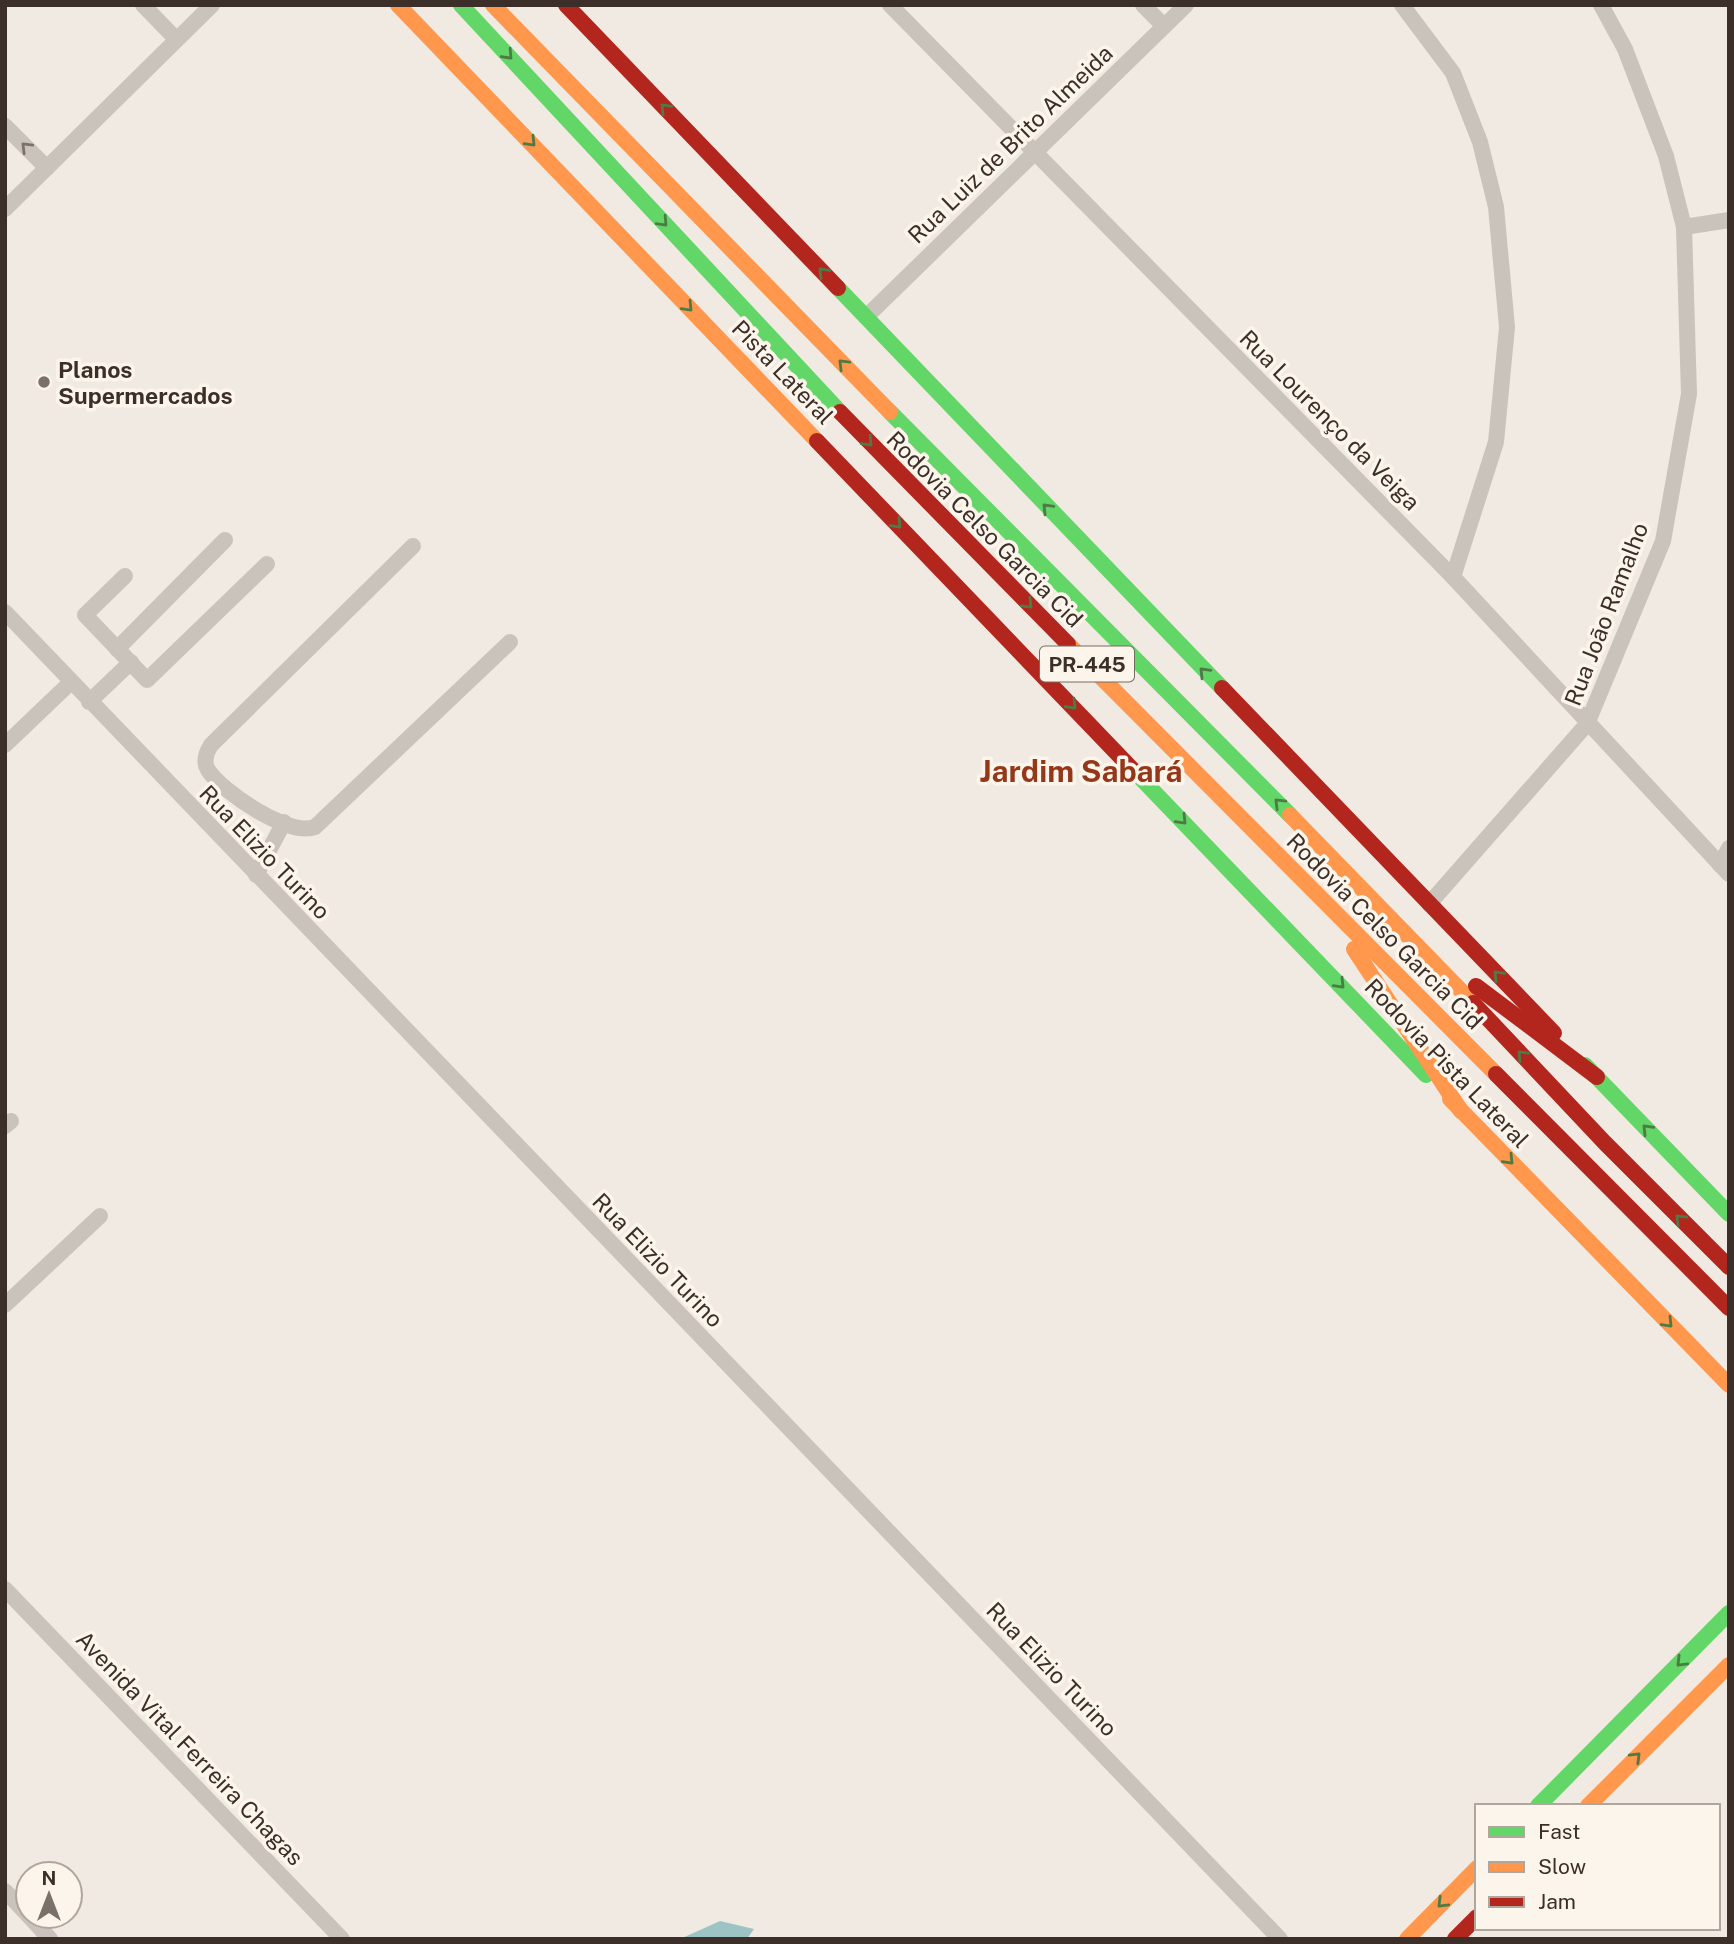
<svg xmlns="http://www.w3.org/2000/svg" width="1734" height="1944" font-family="'Public Sans',sans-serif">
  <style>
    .water { fill: #9dc4c4 }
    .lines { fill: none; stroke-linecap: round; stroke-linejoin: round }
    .street { stroke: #cac3bc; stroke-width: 16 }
    .fast { stroke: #63d668; stroke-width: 16 }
    .slow { stroke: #ff974d; stroke-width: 16 }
    .jam { stroke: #b3261e; stroke-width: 16 }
    .oneway { stroke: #4e7a45 }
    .oneway2 { stroke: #7c726b }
    .poi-dot { fill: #7b706a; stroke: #fcf5eb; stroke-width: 2.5 }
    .labels { text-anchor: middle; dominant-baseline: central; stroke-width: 7; stroke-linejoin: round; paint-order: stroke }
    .shield { fill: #fcf5eb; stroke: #766a63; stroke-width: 2 }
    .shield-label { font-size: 21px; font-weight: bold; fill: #3c2f29 }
    .street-label { font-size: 23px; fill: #3c2f29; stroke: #fcf5eb }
    .poi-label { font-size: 23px; font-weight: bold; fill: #3c2f29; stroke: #fcf5eb; text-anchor: start }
    .district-label { font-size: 30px; font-weight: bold; fill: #953718; stroke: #fcf5eb }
  </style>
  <rect width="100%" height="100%" fill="#f0eae3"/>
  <path class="water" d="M720,1921L754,1929L747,1939H680Z"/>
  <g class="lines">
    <g class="street">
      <path d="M143,5L176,39"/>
      <path d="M890,5L1453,577L1729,874"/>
      <path d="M1143,5L1164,26"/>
      <path d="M1402,5L1453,73L1480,142L1496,207L1507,327L1496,442L1453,577"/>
      <path d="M5,126L47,168"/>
      <path d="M5,209L212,5"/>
      <path d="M1684,227L1729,220"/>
      <path d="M866,317L1186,5"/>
      <path d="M413,546L211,745C206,753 203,762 208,770C223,793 290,837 315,827L510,642"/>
      <path d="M125,576L85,615L147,680L267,564"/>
      <path d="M5,612L1280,1939"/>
      <path d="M117,649L225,540"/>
      <path d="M89,702L131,662"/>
      <path d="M5,745L71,682"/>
      <path d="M1720,865L1729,848"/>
      <path d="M256,875L284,822"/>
      <path d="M1429,904L1587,724L1663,541L1689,394L1684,227L1666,156L1625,49L1601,5"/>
      <path d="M5,1126L11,1121"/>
      <path d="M5,1305L100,1216"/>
      <path d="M5,1589L342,1939"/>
      <path d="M5,1891L28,1915"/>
      <path d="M29,1916L50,1939"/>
    </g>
    <g class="fast">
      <path d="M461,5L840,412"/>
      <path d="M838,288L1222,688"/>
      <path d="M890,412L1290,815"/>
      <path d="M1133,770L1426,1075"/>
      <path d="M1585,1065L1729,1214"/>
      <path d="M1538,1806L1729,1613"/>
    </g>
    <g class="slow">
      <path d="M398,5L817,441"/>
      <path d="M493,5L890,412"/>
      <path d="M1068,644L1496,1074"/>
      <path d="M1290,815L1473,1003"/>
      <path d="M1354,949L1461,1111"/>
      <path d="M1450,1099L1729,1385"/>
      <path d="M1588,1806L1729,1665"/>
      <path d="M1407,1939L1477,1868"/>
    </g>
    <g class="jam">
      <path d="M566,5L838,288"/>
      <path d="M840,412L1068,644"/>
      <path d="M817,441L1133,770"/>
      <path d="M1222,688L1554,1033"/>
      <path d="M1476,986L1597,1077"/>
      <path d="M1473,1003L1605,1143L1729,1267"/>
      <path d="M1496,1074L1729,1308"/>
      <path d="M1455,1939L1477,1917"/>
    </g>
  </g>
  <defs><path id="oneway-chevron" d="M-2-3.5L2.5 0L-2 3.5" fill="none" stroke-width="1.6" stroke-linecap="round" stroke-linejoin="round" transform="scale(1.75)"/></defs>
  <g class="oneway">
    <use href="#oneway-chevron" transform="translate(508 55) rotate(47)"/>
    <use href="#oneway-chevron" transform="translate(665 108) rotate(-134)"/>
    <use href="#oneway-chevron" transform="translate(531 142) rotate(46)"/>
    <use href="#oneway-chevron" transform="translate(663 222) rotate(47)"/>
    <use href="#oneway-chevron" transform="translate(823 272) rotate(-134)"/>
    <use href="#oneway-chevron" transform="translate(688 307) rotate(46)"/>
    <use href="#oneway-chevron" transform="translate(843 364) rotate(-135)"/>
    <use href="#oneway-chevron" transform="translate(868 442) rotate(47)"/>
    <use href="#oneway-chevron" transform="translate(1047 508) rotate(-134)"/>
    <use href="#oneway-chevron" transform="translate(897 524) rotate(46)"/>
    <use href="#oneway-chevron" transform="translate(1028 604) rotate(45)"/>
    <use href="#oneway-chevron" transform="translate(1204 672) rotate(-134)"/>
    <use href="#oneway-chevron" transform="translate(1072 705) rotate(46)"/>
    <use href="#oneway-chevron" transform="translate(1279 803) rotate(-135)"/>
    <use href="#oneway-chevron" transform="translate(1182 820) rotate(46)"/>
    <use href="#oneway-chevron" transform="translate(1498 975) rotate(-134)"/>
    <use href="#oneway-chevron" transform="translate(1340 984) rotate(46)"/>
    <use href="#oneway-chevron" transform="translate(1522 1055) rotate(-133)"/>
    <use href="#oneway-chevron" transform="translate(1647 1129) rotate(-134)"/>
    <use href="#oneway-chevron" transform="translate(1509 1160) rotate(46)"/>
    <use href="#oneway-chevron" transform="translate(1680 1219) rotate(-135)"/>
    <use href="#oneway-chevron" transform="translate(1668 1323) rotate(46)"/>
    <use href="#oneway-chevron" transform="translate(1681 1662) rotate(135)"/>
    <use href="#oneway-chevron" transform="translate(1636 1757) rotate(-45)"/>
    <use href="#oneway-chevron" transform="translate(1442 1903) rotate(135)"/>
  </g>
  <use class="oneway2" href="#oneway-chevron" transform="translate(26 147) rotate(-135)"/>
  <circle class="poi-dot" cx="44" cy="382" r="7"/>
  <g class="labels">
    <rect class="shield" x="1040" y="646.5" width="94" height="35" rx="5"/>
    <g class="shield-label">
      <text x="1087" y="664">PR-445</text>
    </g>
    <g class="street-label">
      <text transform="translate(1010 144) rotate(-44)">Rua Luiz de Brito Almeida</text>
      <text transform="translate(783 372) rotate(46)">Pista Lateral</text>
      <text transform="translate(1330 420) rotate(45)">Rua Lourenço da Veiga</text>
      <text transform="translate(985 529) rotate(45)">Rodovia Celso Garcia Cid</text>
      <text transform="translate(1606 614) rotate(-69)">Rua João Ramalho</text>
      <text transform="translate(265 852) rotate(46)">Rua Elizio Turino</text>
      <text transform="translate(1385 931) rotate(45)">Rodovia Celso Garcia Cid</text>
      <text transform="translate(1447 1063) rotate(46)">Rodovia Pista Lateral</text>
      <text transform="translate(658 1260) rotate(46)">Rua Elizio Turino</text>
      <text transform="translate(1052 1669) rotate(46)">Rua Elizio Turino</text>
      <text transform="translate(190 1748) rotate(46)">Avenida Vital Ferreira Chagas</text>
    </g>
    <g class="poi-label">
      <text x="58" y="369">Planos<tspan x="58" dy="26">Supermercados</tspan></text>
    </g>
    <g class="district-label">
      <text x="1081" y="771">Jardim Sabará</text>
    </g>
  </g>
  <rect width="1734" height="1944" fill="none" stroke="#3c2f29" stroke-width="14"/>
  <rect x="1475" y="1804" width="245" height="126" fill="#fcf5eb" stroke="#afa69d" stroke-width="2"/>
  <rect x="1489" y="1827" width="35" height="10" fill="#63d668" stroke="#afa69d" stroke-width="2"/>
  <text x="1538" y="1839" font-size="21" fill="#3c2f29">Fast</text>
  <rect x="1489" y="1862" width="35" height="10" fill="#ff974d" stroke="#afa69d" stroke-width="2"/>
  <text x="1538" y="1874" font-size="21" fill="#3c2f29">Slow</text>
  <rect x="1489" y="1897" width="35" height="10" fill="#b3261e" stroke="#afa69d" stroke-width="2"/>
  <text x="1538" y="1909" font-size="21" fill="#3c2f29">Jam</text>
  <g transform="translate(49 1895)"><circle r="33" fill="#fcf5eb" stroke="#afa69d" stroke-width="2"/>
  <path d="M0-5L12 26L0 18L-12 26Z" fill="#7b706a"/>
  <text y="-10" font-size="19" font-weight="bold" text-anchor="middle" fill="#3c2f29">N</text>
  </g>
</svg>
